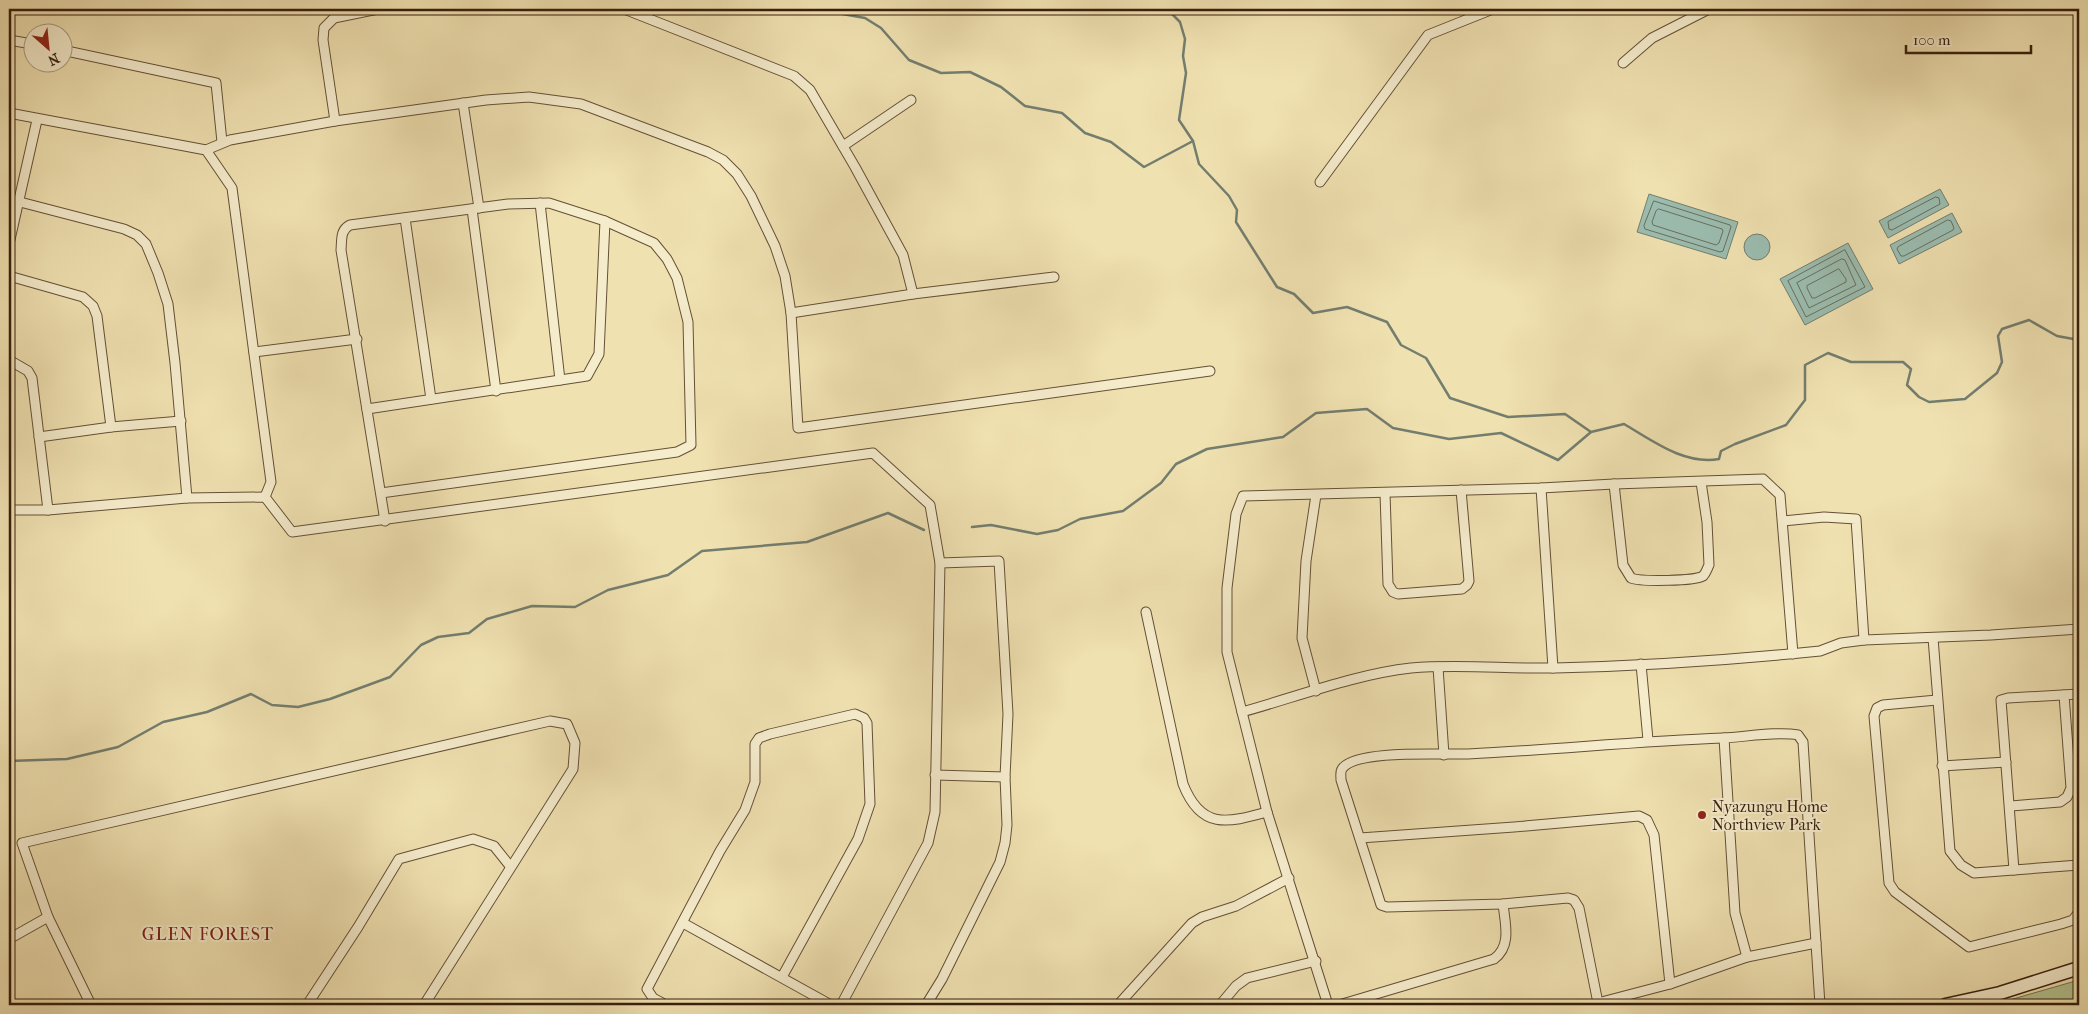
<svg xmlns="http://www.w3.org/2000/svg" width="2088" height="1014" font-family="'IM FELL French Canon',serif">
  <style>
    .green { fill: #b4c490; stroke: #76724e }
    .water { fill: #9bbdb0; stroke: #737e6f }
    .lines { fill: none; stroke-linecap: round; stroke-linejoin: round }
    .shore { stroke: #696e5e; stroke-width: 1 }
    .stream { stroke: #737e6f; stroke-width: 2.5 }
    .street-casing { stroke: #655036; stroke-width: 11 }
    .secondary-casing { stroke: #371f0d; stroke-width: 15 }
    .street { stroke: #f5eccc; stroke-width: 9 }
    .secondary { stroke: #f5eccc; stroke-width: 12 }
    .poi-dot { fill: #8f2418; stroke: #f5eccc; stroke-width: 2 }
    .labels { text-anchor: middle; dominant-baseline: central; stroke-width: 4; stroke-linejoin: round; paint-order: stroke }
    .poi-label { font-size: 16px; fill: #371f0d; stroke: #f5eccc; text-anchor: start }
    .neighbourhood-label { font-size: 18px; letter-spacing: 1px; fill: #7a1f14; stroke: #f5eccc }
  </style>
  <rect width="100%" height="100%" fill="#f0e1b1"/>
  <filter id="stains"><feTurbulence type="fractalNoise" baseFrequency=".004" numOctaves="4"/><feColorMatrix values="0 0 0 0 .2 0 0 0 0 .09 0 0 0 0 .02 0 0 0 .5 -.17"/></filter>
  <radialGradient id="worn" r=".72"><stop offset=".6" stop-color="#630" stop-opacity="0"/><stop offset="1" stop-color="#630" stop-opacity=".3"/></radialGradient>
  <path class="green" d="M2079,980V1005H1992Z"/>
  <g class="water">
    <path d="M1940,189L1949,205L1888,238L1879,221Z"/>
    <path d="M1649,194L1738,222L1726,259L1637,232Z"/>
    <path d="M1952,213L1962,232L1899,264L1890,245Z"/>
    <circle cx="1757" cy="247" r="13"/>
    <path d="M1848,243L1873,289L1805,325L1780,279Z"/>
  </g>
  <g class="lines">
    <g class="shore">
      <path d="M1936,197L1939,198L1940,204L1892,230L1889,229L1888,222Z"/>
      <path d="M1654,201L1730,225L1731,227L1723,251L1720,252L1645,229L1644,226Z"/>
      <path d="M1659,209L1722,229L1723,231L1719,243L1716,245L1653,225L1652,222L1656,211Z"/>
      <path d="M1948,220L1951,221L1954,228L1953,230L1904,256H1901L1897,249L1898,247Z"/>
      <path d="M1845,250L1865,287L1806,317L1788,281Z"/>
      <path d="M1842,259L1845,260L1856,285L1809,308L1797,283Z"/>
      <path d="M1839,269L1846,279V282L1815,298H1812L1807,288V286Z"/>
    </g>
    <g class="stream">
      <path d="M836,9L837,13L865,18L881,28L909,60L941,73L970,72L1001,87L1025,106L1062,113L1085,133L1111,142L1144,167L1193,141"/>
      <path d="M1170,9L1172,14L1180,22L1185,39L1183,56L1186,73L1179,120L1193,141L1199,164L1229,196L1237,210L1236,222L1277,287L1294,294L1313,313L1347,307L1387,322L1401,345L1426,358L1450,398L1508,417L1565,414L1591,432L1624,424C1653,441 1684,465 1719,459L1721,451L1735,444L1786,425L1805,400V365L1828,353L1851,362H1903L1911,369L1907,385L1919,397L1929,402L1965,399L1997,373L2002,362L1998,336L2002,329L2029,320L2057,336L2079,340"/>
      <path d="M972,527L991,525L1037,534L1058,530L1080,519L1123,511L1161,483L1176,464L1207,449L1283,437L1316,413L1367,409L1393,428L1449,439L1501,433L1558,460L1591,432"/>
      <path d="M9,761L67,759L118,747L163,722L207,712L251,694L272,705L298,707L330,699L390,677L421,645L438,637L469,633L487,619L532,606L575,607L608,590L668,575L702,551L807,542L888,513L924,530"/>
    </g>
    <g class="street-casing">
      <g id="street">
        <path d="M624,9L794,76L810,90L855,167L903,255L913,294"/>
        <path d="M9,40L32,44"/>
        <path d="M62,50L216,83L222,142"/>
        <path d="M1623,63L1652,38L1709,9"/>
        <path d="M463,103L479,208"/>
        <path d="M9,113L206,150L232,188L271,482L265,497"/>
        <path d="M335,121L323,40L324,28L334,18L378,9"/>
        <path d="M843,146L911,100"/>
        <path d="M206,150L230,140L335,121L486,100L529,97L581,104L708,152L723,160L737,174L751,196L775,246L785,276L791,313L798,428L1210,371"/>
        <path d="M1320,182L1428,35L1493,9"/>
        <path d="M20,202L124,229L137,235L146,244L158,273L168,304L175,363L187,498"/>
        <path d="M540,203L560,380"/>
        <path d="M472,209L496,391"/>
        <path d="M405,218L431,399"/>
        <path d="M9,244L37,120"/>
        <path d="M9,276L83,297L93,306L97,316L111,427"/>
        <path d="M791,313L913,294L1054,277"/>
        <path d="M254,352L357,339"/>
        <path d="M9,360L28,371L32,378L48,510"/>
        <path d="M367,409L587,376L599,354L605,221"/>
        <path d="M39,437L111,427L181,421"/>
        <path d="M1614,484L1623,565L1631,578C1641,582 1695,581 1703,576C1706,573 1707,569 1709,565L1707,522L1701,482"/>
        <path d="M1541,488L1553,668"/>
        <path d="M381,493L677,452L691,445L688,322L677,278L667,259L654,243L605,221L549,203L508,204L350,225C340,230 342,240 341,250L385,521"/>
        <path d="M1385,493L1388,584L1393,592L1398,594L1462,589L1467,585L1469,581L1461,490"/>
        <path d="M1316,495L1306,561L1302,638L1316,691"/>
        <path d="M9,510H48L187,498L265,497L292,532L873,453L930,505L940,563L935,812L928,843L841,1005"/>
        <path d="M1146,612L1183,784C1201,830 1227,823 1267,812"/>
        <path d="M1933,638L1950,851L1961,865L1974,873L2079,865"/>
        <path d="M1864,640L1991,635L2079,629"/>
        <path d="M1641,664L1648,740"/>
        <path d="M1438,667L1444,755"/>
        <path d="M1937,700L1883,705L1877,708L1874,716L1888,872L1889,883L1895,892L1969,947L2061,924L2073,920L2079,912"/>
        <path d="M1242,712C1296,697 1356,674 1411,668C1459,664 1507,669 1555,668C1643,666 1732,660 1820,651L1841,643L1864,640L1856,519L1824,517L1783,521"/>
        <path d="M1724,738L1735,913L1747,957"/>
        <path d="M1942,766L2006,762"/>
        <path d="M935,775L1005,777"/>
        <path d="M2011,806L2060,802L2067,797L2071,788L2064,695"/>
        <path d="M1360,838L1514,827L1639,816L1647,820L1654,835L1670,984"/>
        <path d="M2014,870L2001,700L2008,698L2079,694"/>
        <path d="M683,923L831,1005"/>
        <path d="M9,939L48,917"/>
        <path d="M1598,1003L1579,908L1574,900L1568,898L1503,904L1387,907L1381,905L1341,780C1341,776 1340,772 1342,769C1354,749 1445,755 1468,754C1553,750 1638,741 1723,738C1744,737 1778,731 1798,735L1803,742L1820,1005"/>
        <path d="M91,1005L48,917L22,843L550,721L567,724L575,743L573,769L424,1005"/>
        <path d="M307,1005L358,927L399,859L473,839L494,846L510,866"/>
        <path d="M666,1005L653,998L647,989L720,851L745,810L755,782V744L759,738L770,734L855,714L864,718L867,723L870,804L858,839L782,977"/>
        <path d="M926,1005L942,979L1000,862L1005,843L1007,825L1005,777L1008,714L999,561L940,563"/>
        <path d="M1118,1005L1192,923L1202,917L1236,906L1289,878"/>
        <path d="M1220,1005L1236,986L1247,978L1316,961"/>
        <path d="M1328,1005L1267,812L1227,652V588L1236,514L1243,496L1541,488L1614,484L1763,479L1780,495L1793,654"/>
        <path d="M1339,1005L1494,959C1512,946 1505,923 1503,904"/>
        <path d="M1590,1005L1670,984L1747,957L1816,943"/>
      </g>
    </g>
    <g class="secondary-casing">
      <path id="secondary" d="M1945,1005L2000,993L2079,968"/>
    </g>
    <use href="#street" class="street"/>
    <use href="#secondary" class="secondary"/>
  </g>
  <circle class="poi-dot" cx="1702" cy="815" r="5"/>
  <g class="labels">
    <g class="poi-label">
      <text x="1712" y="806">Nyazungu Home<tspan x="1712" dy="18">Northview Park</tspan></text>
    </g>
    <g class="neighbourhood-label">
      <text x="208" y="934">GLEN FOREST</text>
    </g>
  </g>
  <rect width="2088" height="1014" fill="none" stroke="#f0e1b1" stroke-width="30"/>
  <rect x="10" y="10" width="2068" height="994" fill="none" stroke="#371f0d" stroke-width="2.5"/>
  <rect x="15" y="15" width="2058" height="984" fill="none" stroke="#371f0d"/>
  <g transform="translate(48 48) rotate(153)"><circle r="24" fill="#f5eccc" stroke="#a99a80"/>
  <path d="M0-4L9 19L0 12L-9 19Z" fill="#8f2418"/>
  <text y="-8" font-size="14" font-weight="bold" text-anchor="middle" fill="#371f0d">N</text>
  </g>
  <path d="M1906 45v8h125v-8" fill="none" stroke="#371f0d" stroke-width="2.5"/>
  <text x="1913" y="45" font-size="15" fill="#371f0d" stroke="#f5eccc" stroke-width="4" paint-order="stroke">100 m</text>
  <rect width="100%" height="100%" filter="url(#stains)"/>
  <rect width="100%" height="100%" fill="url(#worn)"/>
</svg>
